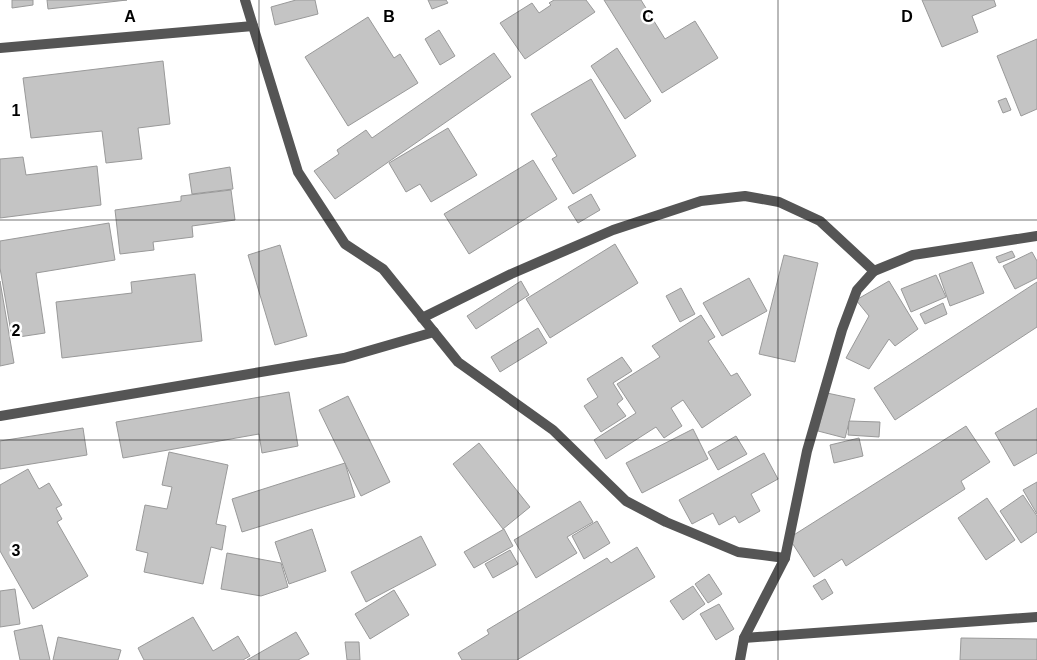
<svg xmlns="http://www.w3.org/2000/svg" width="1037" height="660" font-family="Arial,sans-serif">
  <style>
    .building { fill: #c4c4c4; stroke: #999 }
    .lines { fill: none; stroke-linecap: round; stroke-linejoin: round }
    .minor { stroke: #555; stroke-width: 10 }
    .grid { fill: none; stroke: #000; stroke-width: 1; stroke-opacity: 0.55 }
    .grid-label { font-size: 16px; text-anchor: middle; font-weight: bold; fill: #000; stroke: #fff; stroke-width: 5; stroke-linejoin: round; paint-order: stroke }
  </style>
  <rect width="100%" height="100%" fill="#fff"/>
  <g class="building">
    <path d="M12,0H33V5L12,8Z"/>
    <path d="M47,0H127L48,9Z"/>
    <path d="M296,0H315L318,14L275,25L271,7Z"/>
    <path d="M428,0H446L448,3L432,9Z"/>
    <path d="M554,0H586L595,12L525,59L500,23L532,3L539,13L551,5L549,3Z"/>
    <path d="M604,0H641L665,39L695,21L718,58L662,93Z"/>
    <path d="M922,0H994L996,6L972,16L978,32L942,47Z"/>
    <path d="M368,17L394,58L400,54L418,83L348,126L305,57Z"/>
    <path d="M439,30L455,56L440,65L425,39Z"/>
    <path d="M1037,39V109L1021,116L997,56Z"/>
    <path d="M617,48L651,101L625,119L591,66Z"/>
    <path d="M494,53L511,77L335,199L314,171L339,154L337,150L366,130L372,138Z"/>
    <path d="M163,61L170,124L138,128L142,159L106,163L102,131L31,138L23,78Z"/>
    <path d="M591,79L636,156L573,194L552,159L557,156L531,114Z"/>
    <path d="M1006,98L1011,110L1003,113L998,101Z"/>
    <path d="M448,128L477,175L431,202L420,184L406,192L389,163Z"/>
    <path d="M23,157L26,175L97,166L101,205L0,218V159Z"/>
    <path d="M533,160L557,199L469,254L444,214Z"/>
    <path d="M230,167L233,189L192,194L189,174Z"/>
    <path d="M231,190L235,220L192,226L193,237L153,242L154,250L120,254L115,210L181,201V196Z"/>
    <path d="M591,194L600,210L578,223L568,207Z"/>
    <path d="M109,223L115,260L36,273L45,333L12,338L0,268V241Z"/>
    <path d="M615,244L638,283L550,338L526,299Z"/>
    <path d="M280,245L307,336L275,345L248,255Z"/>
    <path d="M1012,251L1015,257L999,263L996,257Z"/>
    <path d="M1032,252L1037,261V278L1015,289L1003,266Z"/>
    <path d="M784,255L818,263L795,362L759,354Z"/>
    <path d="M972,262L984,293L950,306L939,274Z"/>
    <path d="M195,274L202,341L62,358L56,302L132,293L131,282Z"/>
    <path d="M936,275L946,297L911,312L901,289Z"/>
    <path d="M749,278L767,311L722,336L703,303Z"/>
    <path d="M0,281L14,363L0,366Z"/>
    <path d="M521,281L529,295L476,329L467,316Z"/>
    <path d="M889,281L918,329L895,346L889,339L869,369L846,358L869,316L856,300Z"/>
    <path d="M1037,282V327L895,420L874,388Z"/>
    <path d="M681,288L695,314L680,322L666,296Z"/>
    <path d="M943,303L947,314L925,324L920,314Z"/>
    <path d="M701,315L715,337L708,341L731,376L737,373L751,395L702,428L683,400L671,408L682,426L664,438L656,427L606,459L594,440L636,413L617,384L660,357L652,346Z"/>
    <path d="M538,328L547,343L500,372L491,357Z"/>
    <path d="M622,357L632,371L613,383L623,399L617,404L626,416L601,432L584,406L598,397L587,379Z"/>
    <path d="M289,392L298,446L262,453L259,434L123,458L116,422Z"/>
    <path d="M827,393L855,399L845,438L818,431Z"/>
    <path d="M348,396L390,482L361,496L319,410Z"/>
    <path d="M1037,408V453L1014,466L995,433Z"/>
    <path d="M849,421L880,422L879,437L848,435Z"/>
    <path d="M966,426L990,462L961,481L965,489L846,566L842,559L814,577L789,538Z"/>
    <path d="M83,428L87,455L0,469V441Z"/>
    <path d="M693,429L708,459L642,493L626,463Z"/>
    <path d="M736,436L747,454L718,470L708,452Z"/>
    <path d="M859,438L863,456L834,463L830,445Z"/>
    <path d="M479,443L530,507L503,529L453,464Z"/>
    <path d="M169,452L228,465L216,524L226,526L222,550L211,547L203,584L144,572L148,553L136,550L145,505L167,509L172,487L162,485Z"/>
    <path d="M764,453L778,479L751,494L760,511L739,523L735,516L719,525L713,513L692,524L679,500Z"/>
    <path d="M345,463L355,497L242,532L232,499Z"/>
    <path d="M28,469L39,489L49,483L62,505L56,508L62,519L57,522L88,576L33,609L0,551V485Z"/>
    <path d="M1037,482V514L1023,490Z"/>
    <path d="M1023,495L1037,516V532L1021,543L1000,511Z"/>
    <path d="M987,498L1015,540L986,560L958,518Z"/>
    <path d="M580,501L593,522L567,537L577,553L536,578L514,540Z"/>
    <path d="M597,521L610,543L584,559L572,536Z"/>
    <path d="M312,529L326,571L289,584L275,542Z"/>
    <path d="M504,529L513,546L474,568L464,552Z"/>
    <path d="M421,536L436,565L366,602L351,572Z"/>
    <path d="M637,547L655,577L517,660H462L458,653L489,634L487,630L607,558L611,563Z"/>
    <path d="M510,550L518,564L493,578L485,564Z"/>
    <path d="M227,553L281,563L288,587L261,596L221,589Z"/>
    <path d="M709,574L722,594L708,603L695,584Z"/>
    <path d="M825,579L833,593L822,600L813,586Z"/>
    <path d="M693,586L705,604L683,620L670,601Z"/>
    <path d="M15,589L20,624L0,627V591Z"/>
    <path d="M394,590L409,615L370,639L355,614Z"/>
    <path d="M719,604L734,629L716,640L700,614Z"/>
    <path d="M193,617L213,651L238,636L250,656L243,660H144L138,648Z"/>
    <path d="M42,625L50,660H20L14,631Z"/>
    <path d="M296,632L309,654L298,660H247Z"/>
    <path d="M58,637L121,650L118,660H53Z"/>
    <path d="M961,638L1037,639V660H960Z"/>
    <path d="M345,642H359L360,660H347Z"/>
  </g>
  <g class="lines">
    <g class="minor">
      <path d="M245,0L298,172L345,244L383,269L458,362L553,430L626,501L666,522L738,552L785,558"/>
      <path d="M0,48L253,26"/>
      <path d="M422,318L511,274L613,230L701,201L745,196L779,202L820,221L874,271"/>
      <path d="M0,416L344,358L434,332"/>
      <path d="M744,638L1037,617"/>
      <path d="M740,660L744,638L785,558L807,451L842,330L857,290L874,271L913,255L1037,236"/>
    </g>
  </g>
  <path class="grid" d="M259,0V660M518,0V660M778,0V660M0,220H1037M0,440H1037"/>
  <g class="grid-label">
    <text x="130" y="22">A</text>
    <text x="389" y="22">B</text>
    <text x="648" y="22">C</text>
    <text x="907" y="22">D</text>
    <text x="16" y="116">1</text>
    <text x="16" y="336">2</text>
    <text x="16" y="556">3</text>
  </g>
</svg>
